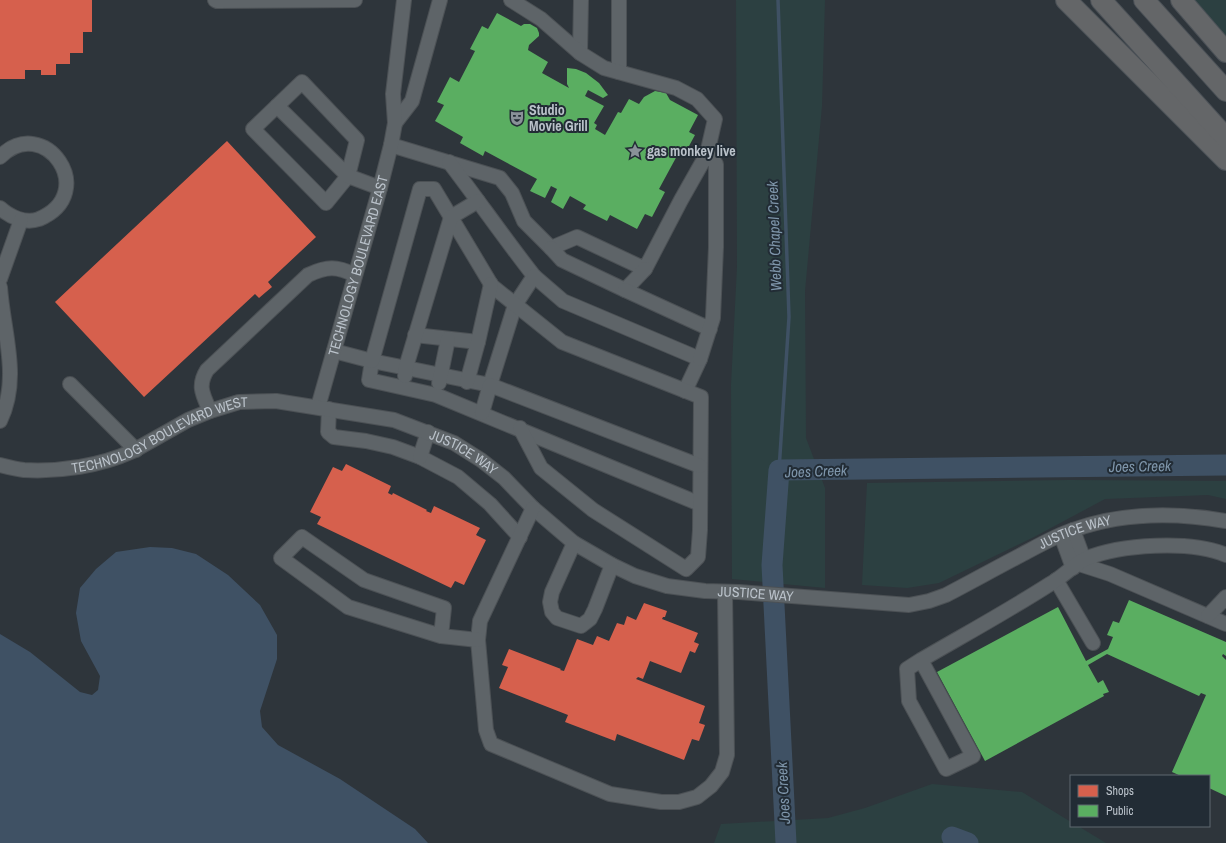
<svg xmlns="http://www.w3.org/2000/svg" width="1226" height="843" font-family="'Archivo Narrow',sans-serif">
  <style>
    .green { fill: #2c4041 }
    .water { fill: #3f5164 }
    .shops { fill: #d6604d }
    .public { fill: #5aae61 }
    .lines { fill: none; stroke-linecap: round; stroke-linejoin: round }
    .stream { stroke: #3f5164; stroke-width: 3.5 }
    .river { stroke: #3f5164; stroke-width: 21 }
    .minor-casing { stroke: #4c5155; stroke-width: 16 }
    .highway-casing { stroke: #4b5157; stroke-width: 22 }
    .minor { stroke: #5e6468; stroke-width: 14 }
    .highway { stroke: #646668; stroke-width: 20 }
    .labels { text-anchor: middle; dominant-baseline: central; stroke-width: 4; stroke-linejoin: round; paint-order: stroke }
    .poi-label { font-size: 14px; font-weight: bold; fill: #bac2ca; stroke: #222c35; text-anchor: start }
    .street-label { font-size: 14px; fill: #bac2ca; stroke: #222c35 }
    .water-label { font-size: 15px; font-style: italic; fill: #7e95aa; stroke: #222c35 }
  </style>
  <rect width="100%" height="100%" fill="#2e353b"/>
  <g class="green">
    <path d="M736,0H825L822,106L805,291L806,438L825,488V588L732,579L731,385L737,267Z"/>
    <path d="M1194,0H1226V37Z"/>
    <path d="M1069,480L1226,481V499L1208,495L1105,499L1034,537L939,583L907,588L862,585L867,483Z"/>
    <path d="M932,784L1022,792L1071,822V826H1078L1106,843H714L721,824L828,818L865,808Z"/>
  </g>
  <path class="water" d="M150,547L172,548L196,554L228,575L260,605L277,635V659L260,711L262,727L278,745L340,779L415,829L428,843H0V634L30,652L80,692L92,695L98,690L100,676L81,641L76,613L80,588L96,569L116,552Z"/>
  <g class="shops">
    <path d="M0,0H92V32H83V53H70V64H56V75H41V70H25V79H0Z"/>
    <path d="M227,141L316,237L268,282L272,287L266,292L259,298L255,294L144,397L55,302Z"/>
    <path d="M346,464L391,486L388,493L392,495L393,493L427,510L426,511L431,513L434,506L480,528L476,535L486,540L464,585L455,581L451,588L317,524L321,517L310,512L333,467L342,471Z"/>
    <path d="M644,603L667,611L665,617H663L662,619L698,633L694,642L699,644L695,653L690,651L681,673L650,661L643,679L638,677L636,679L705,706L699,723L705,725L699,741L692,739L684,760L617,734L615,741L565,722L568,715L499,688L508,667L502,665L509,649L561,669L560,670L564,671L577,639L593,645L597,636L609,641L617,623L624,625L627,616L636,620Z"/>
  </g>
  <g class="public">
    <path d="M497,13L521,26L524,24H530L537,28L539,33V36L529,45L528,50L548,62L542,73L569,88L567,84V68L576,69L586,73L599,83L608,95L603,98L588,90L585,96L604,106L594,123L597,125L595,129L605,135L618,112L621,113L629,99L639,104L644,97L655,91L666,93L670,100L698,115L689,132L695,135L683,157L678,154L659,189L665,192L652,217L645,214L637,229L610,215L607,221L583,209L586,205L570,196L563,209L551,202L557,189L551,186L545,198L530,191L537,179L485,151L483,156L460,143L463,137L435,121L444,105L437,102L450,77L459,82L475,51L470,49L482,26L488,29Z"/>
    <path d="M1129,600L1226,642V656L1223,654L1222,656L1226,660V796L1209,788V776H1181L1172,772L1206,695L1201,693L1199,696L1107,654L1088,665L1098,683L1103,680L1109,692L1103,694L1104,696L985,761L937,672L1058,607L1086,661L1108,649L1113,637L1107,635L1113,621L1119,623Z"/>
  </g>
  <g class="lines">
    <path class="stream" d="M778,0L789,317L779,470"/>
    <g class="river">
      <path d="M952,837L968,843"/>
      <path d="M786,843L772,565L779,470L1226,465"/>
    </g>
    <g class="minor-casing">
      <g id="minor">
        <path d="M215,0L217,1L355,0"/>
        <path d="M619,0V72"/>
        <path d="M580,53L581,0"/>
        <path d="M302,82L357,140L348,176L326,203L253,129Z"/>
        <path d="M277,106L348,176L380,188"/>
        <path d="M395,123L412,101L440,0"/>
        <path d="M391,145L500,178L512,193L524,221L551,248L577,237L645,269L681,200L707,154L715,119L697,99L676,88L604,68L580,53L541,19L511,0"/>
        <path d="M0,157C44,112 101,193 39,219C25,224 10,217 0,208"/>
        <path d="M449,162C478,200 505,239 534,276L515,305L490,385L372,361L369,380L436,395L700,504"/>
        <path d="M551,248L562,260L625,290L645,269"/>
        <path d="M534,276L563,301L700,359L685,391"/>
        <path d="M0,279L21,220"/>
        <path d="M0,287C3,332 21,378 0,421"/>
        <path d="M625,290L710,329"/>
        <path d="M415,335L478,342"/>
        <path d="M334,351L372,361L420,189H434L492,286L562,342L701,397L700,530L698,557L686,569L593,510L541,468L520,428"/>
        <path d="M700,359L713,318L716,247V164L707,154"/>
        <path d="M405,376L406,367L451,217L478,201"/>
        <path d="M467,382L478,342L491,284"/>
        <path d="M439,383L448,339"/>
        <path d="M70,384L136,450"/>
        <path id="s1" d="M318,407L380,188L391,145L395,123L393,94L404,0"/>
        <path d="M329,409L328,432L334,437L366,441L393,447L420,457L458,477L490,504L520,537"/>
        <path d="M210,411C203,395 197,386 207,370L308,275C327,266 337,266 355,275"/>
        <path d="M482,413L490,385L700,466"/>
        <path d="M420,457L428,432"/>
        <path id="s2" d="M0,465C8,467 16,469 24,470C60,472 100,466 133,451L188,420L210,411L239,402L276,401L394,420L454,443L481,460L504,478L533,508L574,543L612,565L635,576L667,586L705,591L739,592L909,605L929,601L946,595C971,582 996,568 1021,555C1038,546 1055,536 1073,530C1123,512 1174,512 1226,521"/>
        <path d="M533,508L480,621L478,640L486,730L491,744L610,794L661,802H679L697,797L711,786L722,772L727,755L725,593"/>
        <path d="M1073,530L1084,560"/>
        <path d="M1061,535L1073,568"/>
        <path d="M574,543L552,592L550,602L552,612L557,618L581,626L590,619L595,609L612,565"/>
        <path d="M1079,564L1110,574L1226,624"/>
        <path d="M1056,580L1093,643"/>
        <path d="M1208,616L1226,597"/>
        <path d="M441,636L444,608L364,580L302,537L281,558L348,607L441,636L478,640"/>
        <path d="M921,660L907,669L909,701L946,769L973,756L921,660C964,635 1008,611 1050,584C1061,578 1075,564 1085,559C1120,544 1191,540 1226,555"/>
      </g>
    </g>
    <g class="highway-casing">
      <g id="highway">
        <path d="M1066,0L1226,160"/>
        <path d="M1101,0L1226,138"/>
        <path d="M1144,0L1226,91"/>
        <path d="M1181,0L1226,52"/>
      </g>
    </g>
    <use href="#minor" class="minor"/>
    <use href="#highway" class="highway"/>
  </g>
  <defs>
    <g id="theatre-bare" transform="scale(1.2)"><path d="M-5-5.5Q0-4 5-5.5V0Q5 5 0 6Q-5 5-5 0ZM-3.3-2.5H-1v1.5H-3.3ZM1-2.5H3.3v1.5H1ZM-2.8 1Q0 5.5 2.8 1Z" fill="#899198" stroke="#222c35" stroke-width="2.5" paint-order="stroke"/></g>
    <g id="sight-bare" transform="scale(1.2)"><path d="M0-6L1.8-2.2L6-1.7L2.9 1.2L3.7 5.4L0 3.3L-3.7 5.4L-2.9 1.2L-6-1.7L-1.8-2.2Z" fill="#899198" stroke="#222c35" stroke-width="2.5" paint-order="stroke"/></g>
  </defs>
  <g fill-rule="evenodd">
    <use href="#theatre-bare" x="517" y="118"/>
    <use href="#sight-bare" x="635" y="151"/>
  </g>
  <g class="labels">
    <g class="poi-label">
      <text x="529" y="110">Studio<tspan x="529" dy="16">Movie Grill</tspan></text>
      <text x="647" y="151">gas monkey live</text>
    </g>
    <g class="street-label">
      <text stroke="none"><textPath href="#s1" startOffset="147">TECHNOLOGY BOULEVARD EAST</textPath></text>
      <text stroke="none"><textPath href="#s2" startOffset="167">TECHNOLOGY BOULEVARD WEST</textPath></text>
      <text stroke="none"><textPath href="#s2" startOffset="487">JUSTICE WAY</textPath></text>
      <text stroke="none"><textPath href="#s2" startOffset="1159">JUSTICE WAY</textPath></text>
      <text stroke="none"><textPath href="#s2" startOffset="823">JUSTICE WAY</textPath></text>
    </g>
    <g class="water-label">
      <text transform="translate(774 236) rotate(-92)">Webb Chapel Creek</text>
      <text transform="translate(1140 466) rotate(-1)">Joes Creek</text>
      <text transform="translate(816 471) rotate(-2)">Joes Creek</text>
      <text transform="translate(783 793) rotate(-93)">Joes Creek</text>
    </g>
  </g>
  <rect x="1070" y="775" width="140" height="52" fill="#222c35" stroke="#5f6871"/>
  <rect x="1078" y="785" width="20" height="12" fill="#d6604d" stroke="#5f6871"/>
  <text x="1106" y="795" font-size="12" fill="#bac2ca">Shops</text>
  <rect x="1078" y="805" width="20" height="12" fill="#5aae61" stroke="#5f6871"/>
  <text x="1106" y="815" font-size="12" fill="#bac2ca">Public</text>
</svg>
